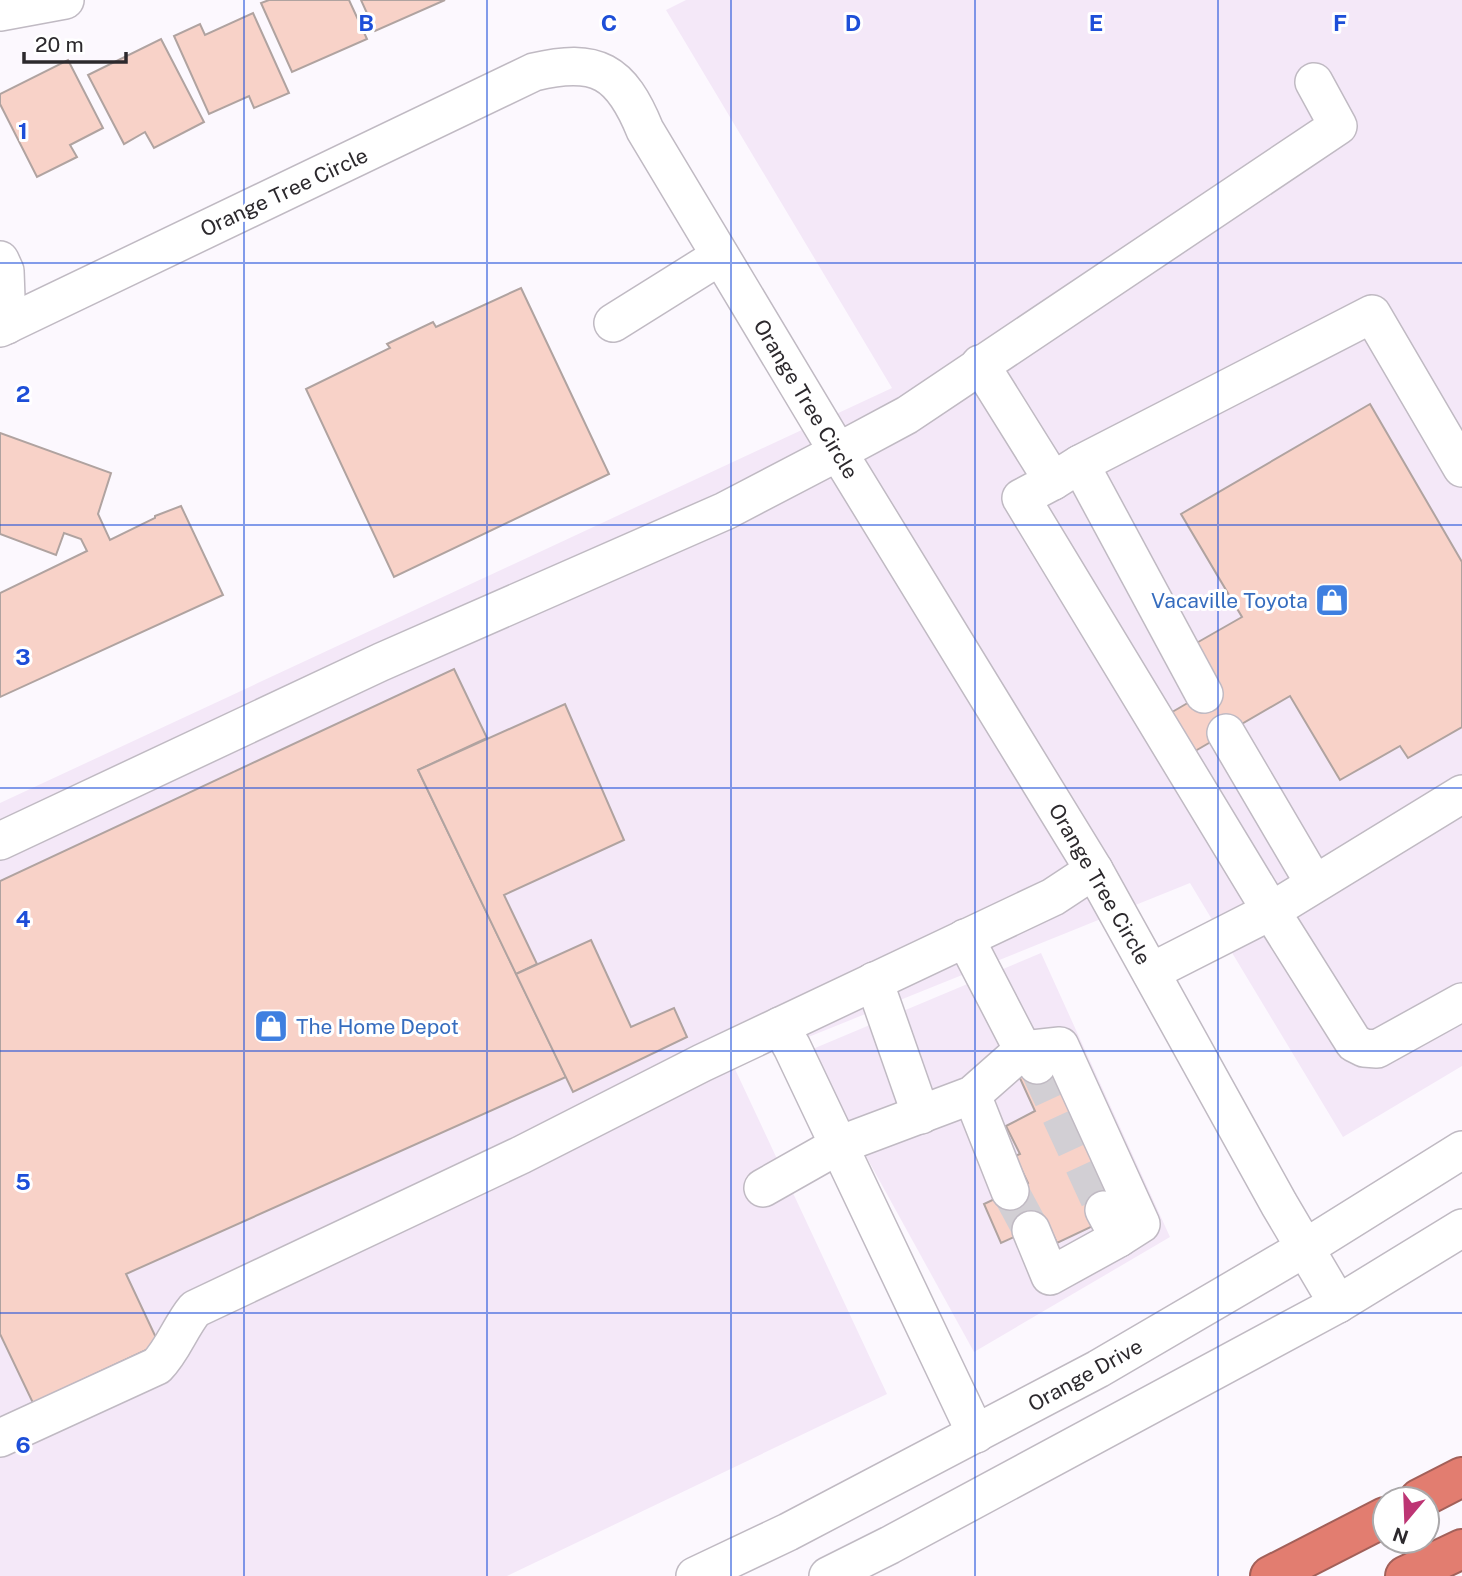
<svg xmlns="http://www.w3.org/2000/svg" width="1462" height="1576" font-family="'Public Sans',sans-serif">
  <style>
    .built { fill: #f4e8f8 }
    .building { fill: #f8d2c8; stroke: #b0a3a0; stroke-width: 2 }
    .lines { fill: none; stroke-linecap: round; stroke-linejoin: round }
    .minor-tunnel { stroke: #d2cfd4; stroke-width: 37; stroke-dasharray: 37 18; stroke-linecap: butt }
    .minor-casing { stroke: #c0bac3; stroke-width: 40 }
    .highway-casing { stroke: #a26059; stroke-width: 42 }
    .minor { stroke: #fff; stroke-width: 37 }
    .highway { stroke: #e27d70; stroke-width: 38 }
    .grid { fill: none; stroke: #1d4ed8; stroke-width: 2; stroke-opacity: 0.55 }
    .labels { text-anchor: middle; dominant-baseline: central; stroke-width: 6; stroke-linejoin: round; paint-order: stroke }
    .street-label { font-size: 21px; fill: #2c292d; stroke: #fff }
    .shop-label { font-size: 21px; fill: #366cbe; stroke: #fff; text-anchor: end }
    .grid-label { font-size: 23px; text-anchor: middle; font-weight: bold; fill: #1d4ed8; stroke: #fff; stroke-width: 6; stroke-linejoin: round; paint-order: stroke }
  </style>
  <rect width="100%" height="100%" fill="#fcf8fe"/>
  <g class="built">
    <path d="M686,0H1462V1066L1343,1137L1190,883L734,1067L887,1394L507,1576H0V803L892,388L666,10Z"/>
    <path d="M1041,953L1170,1237L974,1352L808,1051Z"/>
  </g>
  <g class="building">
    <path d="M269,0H349L367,39L292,72L261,3Z"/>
    <path d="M361,0H445L375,31Z"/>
    <path d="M253,13L289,93L254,108L249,96L209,114L174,36L200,24L205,35Z"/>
    <path d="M161,39L204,122L154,148L145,132L124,144L88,75Z"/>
    <path d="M68,60L103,128L70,145L77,157L37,177L0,104V94Z"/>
    <path d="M521,288L609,474L394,577L306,389L390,348L387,344L433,322L436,327Z"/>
    <path d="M1370,404L1462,562V727L1408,758L1400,746L1340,780L1290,696L1190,754L1167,715L1210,690L1186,649L1242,617L1181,514Z"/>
    <path d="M0,433L111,473L98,514L110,540L155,518V516L181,506L223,595L0,697V593L87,551L81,539L64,533L56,555L0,534Z"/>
    <path d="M454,669L487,738L418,770L566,1077L126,1274L159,1344L33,1403L0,1334V881Z"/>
    <path d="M565,704L624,840L504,895L537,964L516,974L418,770Z"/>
    <path d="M591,940L631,1027L674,1008L687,1037L573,1092L516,974Z"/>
    <path d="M1051,1059L1119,1203L1093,1226L1057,1243L1047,1222L1001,1243L984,1204L1028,1183L1015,1156L1020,1154L1006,1126L1035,1111L1018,1074Z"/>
  </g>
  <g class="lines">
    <g class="minor-tunnel">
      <path d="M1037,1065L1104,1210"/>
      <path d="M1010,1191L1031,1230"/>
    </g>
    <g class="minor-casing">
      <g id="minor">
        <path d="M0,12L65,0"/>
        <path d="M0,260L5,271L7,325"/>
        <path d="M613,323L720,256"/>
        <path d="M0,328L534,72C597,57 621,71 645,130L838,452L1094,870L1279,1204L1338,1304"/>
        <path d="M980,364L1053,481L1021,498L1271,911L1151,972"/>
        <path d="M1080,464L1204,694"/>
        <path d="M1053,481L1080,464L1372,314L1462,468"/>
        <path d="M1226,733L1314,883"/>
        <path d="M1462,794L1271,911L1354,1043L1364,1048L1377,1049L1462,1002"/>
        <path d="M0,841L381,662L725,511L838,452L907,415L1338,126L1314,82"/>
        <path d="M965,938L1023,1050L1034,1057L1037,1065"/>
        <path d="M874,981L921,1115"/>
        <path d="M780,1026L792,1047L976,1434"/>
        <path d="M972,1095L1010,1191"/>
        <path d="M763,1188L839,1145L972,1095L1023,1050L1060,1046L1141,1224L1119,1238"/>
        <path d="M1031,1230L1050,1276L1119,1238L1104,1210"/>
        <path d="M0,1438L157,1366C173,1350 180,1327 195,1309L521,1155L702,1063L1053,897L1094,870"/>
        <path d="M695,1576L788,1532L1098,1369L1305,1248L1462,1150"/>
        <path d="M828,1576L890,1545L1338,1304L1462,1228"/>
      </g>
    </g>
    <g class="highway-casing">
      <g id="highway">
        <path d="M1419,1499L1462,1477"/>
        <path d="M1270,1576L1385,1517"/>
        <path d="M1405,1576L1462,1549"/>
      </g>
    </g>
    <use href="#minor" class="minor"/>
    <use href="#highway" class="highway"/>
  </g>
  <path class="grid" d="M244,0V1576M487,0V1576M731,0V1576M975,0V1576M1218,0V1576M0,263H1462M0,525H1462M0,788H1462M0,1051H1462M0,1313H1462"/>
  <defs>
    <g id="shop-square" transform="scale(1.75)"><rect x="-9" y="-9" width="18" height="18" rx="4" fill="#3f7fe0" stroke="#fff"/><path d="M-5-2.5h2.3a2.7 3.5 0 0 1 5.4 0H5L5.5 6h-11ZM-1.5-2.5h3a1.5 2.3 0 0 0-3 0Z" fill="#fff"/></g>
  </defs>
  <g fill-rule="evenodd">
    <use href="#shop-square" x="1332" y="600"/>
    <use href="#shop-square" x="271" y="1026"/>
  </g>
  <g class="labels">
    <g class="street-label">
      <text transform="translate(284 192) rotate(-25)">Orange Tree Circle</text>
      <text transform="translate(806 399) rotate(59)">Orange Tree Circle</text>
      <text transform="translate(1100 884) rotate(60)">Orange Tree Circle</text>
      <text transform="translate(1085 1375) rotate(-29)">Orange Drive</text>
    </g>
    <g class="shop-label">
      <text x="1308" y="600">Vacaville Toyota</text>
      <text x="296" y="1026" text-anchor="start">The Home Depot</text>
    </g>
  </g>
  <g class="grid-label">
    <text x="366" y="31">B</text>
    <text x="609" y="31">C</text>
    <text x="853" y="31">D</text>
    <text x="1096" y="31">E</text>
    <text x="1340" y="31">F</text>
    <text x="23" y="139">1</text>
    <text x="23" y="402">2</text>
    <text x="23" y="665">3</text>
    <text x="23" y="927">4</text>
    <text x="23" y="1190">5</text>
    <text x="23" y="1453">6</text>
  </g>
  <g transform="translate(1406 1520) rotate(199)"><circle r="33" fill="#ffffff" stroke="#aba9ab" stroke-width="2"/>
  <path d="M0-5L12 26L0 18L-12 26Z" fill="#bd3574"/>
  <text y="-10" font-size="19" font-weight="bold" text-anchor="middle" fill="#2c292d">N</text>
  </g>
  <path d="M24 52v10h102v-10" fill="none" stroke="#2c292d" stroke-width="3.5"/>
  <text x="35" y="52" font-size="21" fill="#2c292d" stroke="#ffffff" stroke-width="5" paint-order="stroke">20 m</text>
</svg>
